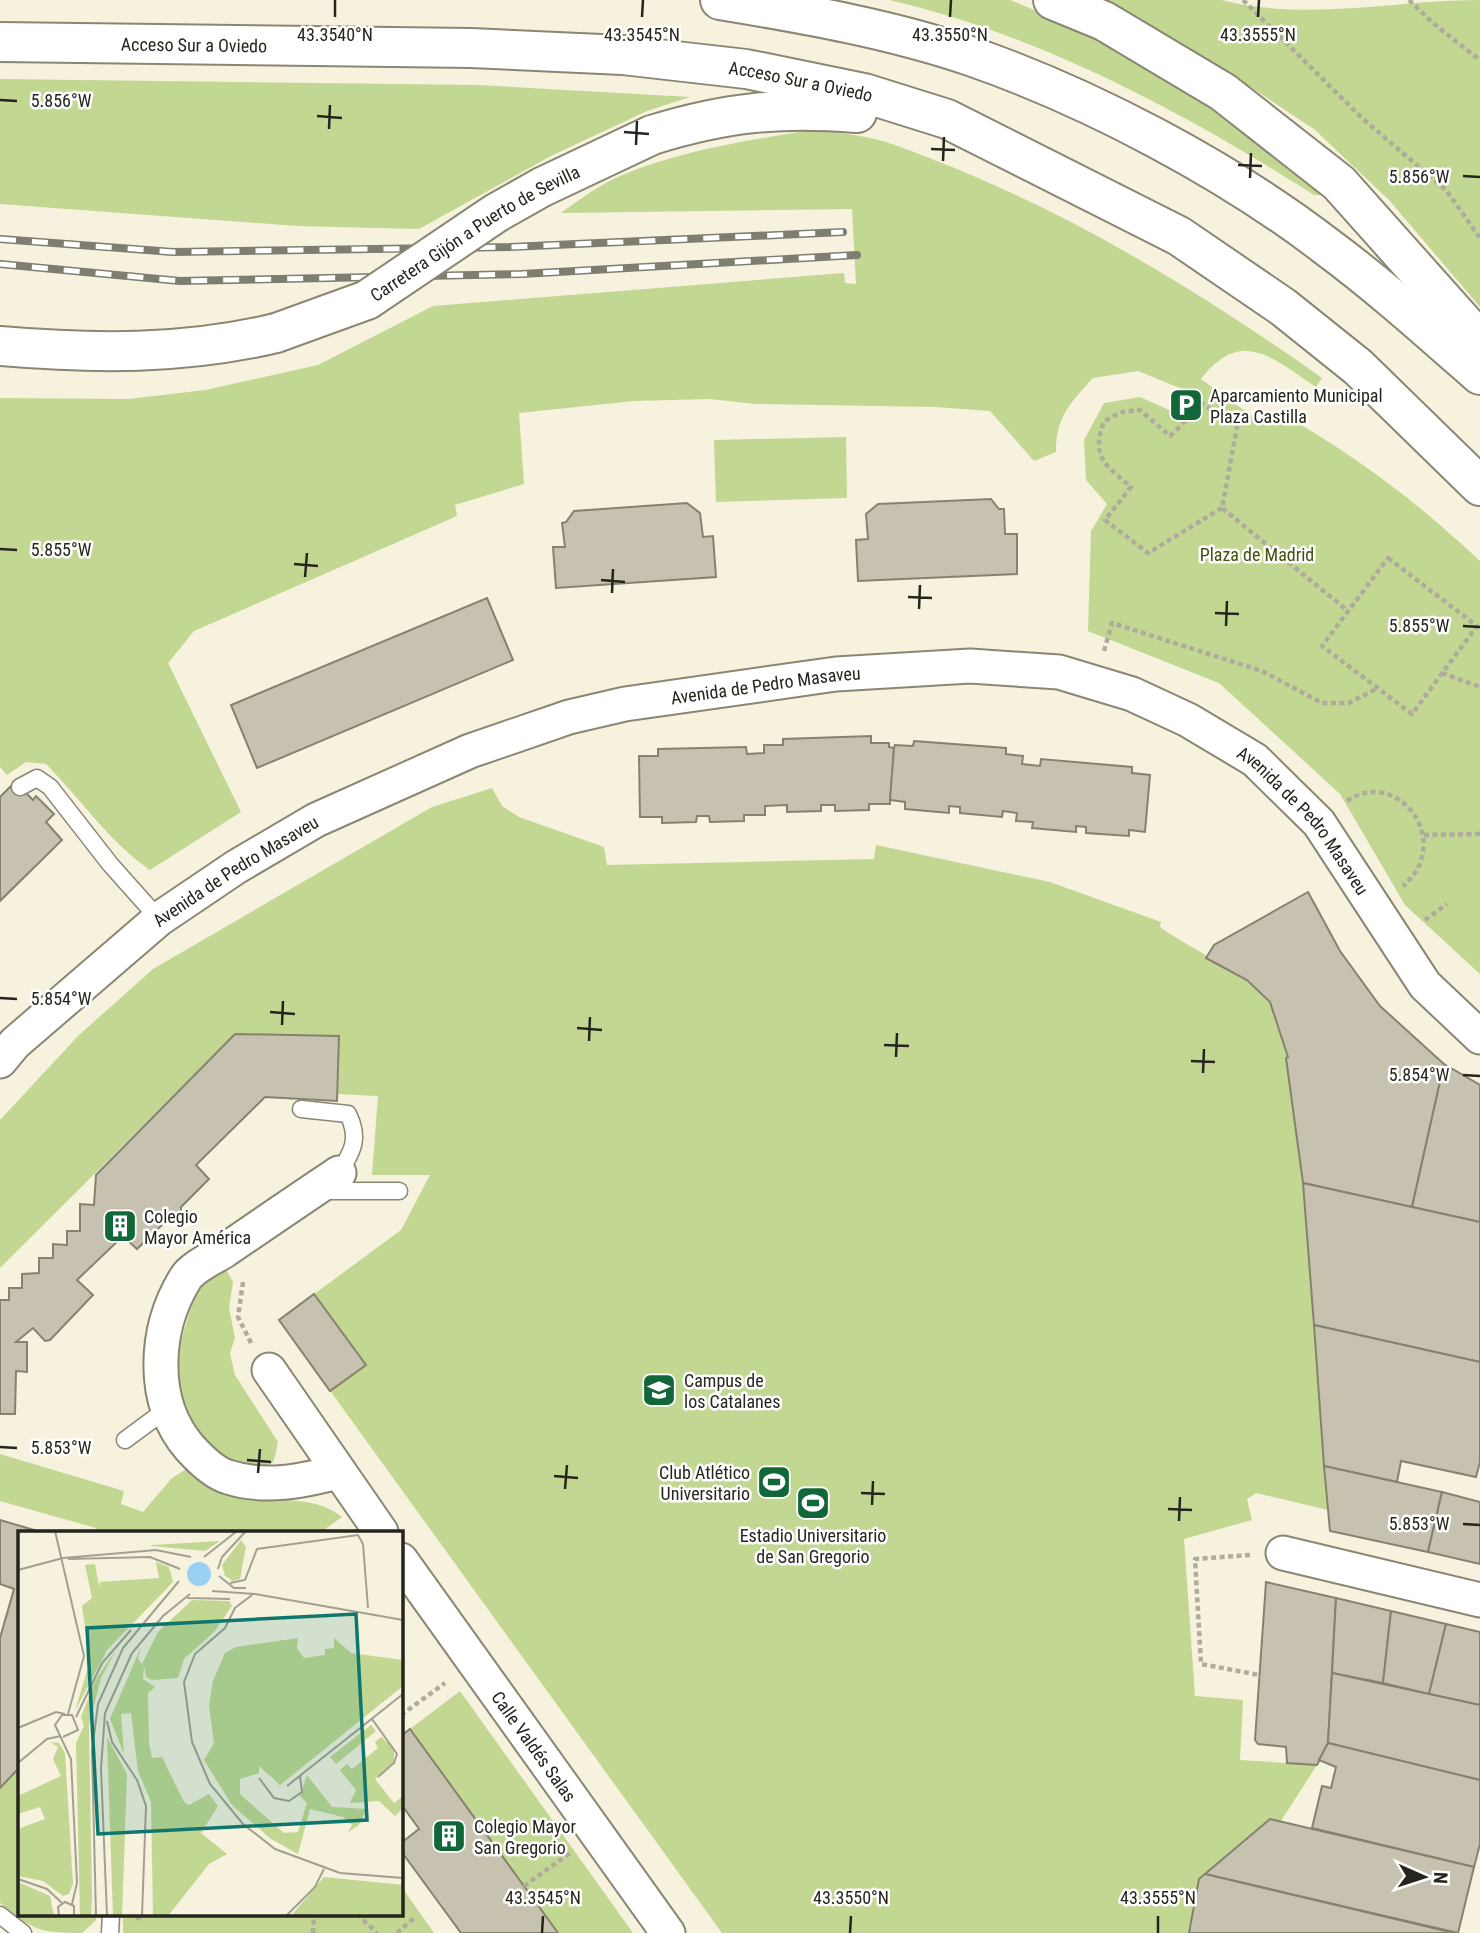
<svg xmlns="http://www.w3.org/2000/svg" width="1480" height="1933" font-family="'Roboto Condensed',sans-serif">
  <style>
    .green { fill: #c1d792 }
    .building { fill: #c6c2af; stroke: #858270; stroke-width: 2 }
    .lines { fill: none; stroke-linecap: round; stroke-linejoin: round }
    .lane-casing { stroke: #8a8674; stroke-width: 19 }
    .street-casing { stroke: #8a8674; stroke-width: 37 }
    .highway-casing { stroke: #8a8674; stroke-width: 42 }
    .path { stroke: #afac9c; stroke-width: 4.5; stroke-dasharray: 5 3.5; stroke-linecap: butt }
    .lane { stroke: #fff; stroke-width: 16 }
    .street { stroke: #fff; stroke-width: 33 }
    .highway { stroke: #fff; stroke-width: 38 }
    .rail-casing { stroke: #7f7d70; stroke-width: 8 }
    .rail { stroke: #fff; stroke-width: 5; stroke-dasharray: 16; stroke-linecap: butt }
    .highway-bridge-casing { stroke: #8a8674; stroke-width: 42; stroke-linecap: butt }
    .highway-bridge { stroke: #fff; stroke-width: 38 }
    .ticks { fill: none; stroke: #26251d; stroke-width: 2.5 }
    .labels { text-anchor: middle; dominant-baseline: central; stroke-width: 5; stroke-linejoin: round; paint-order: stroke }
    .street-label { font-size: 18px; fill: #26251d; stroke: #fff }
    .poi-label { font-size: 18px; fill: #26251d; stroke: #fff; text-anchor: start }
    .park-label { font-size: 18px; fill: #41510c; stroke: #fff }
    .inset-road { fill: none; stroke: #a3a091; stroke-width: 2 }
    .view { fill: #0f766e; fill-opacity: 0.15; stroke: #0f766e; stroke-width: 3.5 }
    .inset-edge { fill: none; stroke: #26251d; stroke-width: 3.5 }
    .ticks-label { font-size: 18px; text-anchor: middle; fill: #26251d; stroke: #fff; stroke-width: 5; stroke-linejoin: round; paint-order: stroke }
  </style>
  <rect width="100%" height="100%" fill="#f6f2de"/>
  <g class="green">
    <path d="M889,0H1010L1094,35L1229,116L1322,187V195H1314C1186,113 1038,34 889,0Z"/>
    <path d="M1092,0H1222C1307,22 1394,0 1480,0V307L1389,200L1315,130L1231,74Z"/>
    <path d="M0,79L479,85L690,97L647,111L553,155L419,229L297,226L0,204Z"/>
    <path d="M817,129C843,134 871,136 895,145C1049,200 1190,284 1322,378L1316,387C1273,358 1241,327 1201,379L1256,419L1277,411C1354,454 1416,501 1480,561V974L1405,905L1340,794L1219,683L1088,631L1091,531L1107,504L1086,480L1084,440L1104,403L1140,397L1180,415L1192,393L1138,371L1093,378C1070,403 1056,417 1056,452L1034,461L990,411L935,407L755,404L710,399L634,401L519,413L524,484L455,505L457,516L194,631L168,663L241,812L150,870C109,842 81,799 46,764L26,762L7,775L0,767V398L129,399L205,390L318,365L433,306L844,273L845,283L856,284L852,209L561,213C579,200 599,185 620,176C682,150 751,140 817,129Z"/>
    <path d="M846,437L847,498L716,502L714,440Z"/>
    <path d="M492,788L502,806L519,817L604,847L607,865L874,859L876,845L1050,882L1161,922L1160,927C1192,951 1244,970 1269,1000C1279,1014 1283,1041 1288,1057L1286,1058L1303,1183L1328,1510L1256,1493L1247,1499L1252,1520L1184,1539L1195,1696L1243,1700L1240,1760L1317,1765L1281,1821L1270,1819L1199,1879L1189,1933H722L279,1320L401,1230L430,1175H372L378,1096L338,1094L339,1036L235,1034L0,1268V1120L78,1036L153,969L432,807Z"/>
    <path d="M225,1267L233,1282L229,1308L235,1338L230,1353L235,1375L278,1442C276,1448 276,1458 272,1463C254,1483 206,1444 195,1429C187,1418 182,1403 179,1389C173,1366 180,1343 187,1321C195,1294 200,1281 225,1267Z"/>
    <path d="M0,1454L124,1491L121,1504L143,1512L172,1478L193,1465C205,1474 219,1490 233,1494C270,1505 311,1492 342,1517L321,1532H95L96,1528L0,1501Z"/>
    <path d="M460,1691L633,1933H558L410,1729Z"/>
    <path d="M19,1768V1914H96V1920L82,1933C39,1933 33,1930 0,1903V1788Z"/>
    <path d="M401,1886L434,1933H123V1914H401Z"/>
  </g>
  <g class="building">
    <path d="M991,499L999,509H1004L1005,534H1017V574L858,581L856,540L868,539L866,514L878,504Z"/>
    <path d="M687,503L700,513L703,537L713,536L716,577L556,588L553,547H565L562,523L566,522L574,511Z"/>
    <path d="M487,598L513,660L257,768L231,705Z"/>
    <path d="M871,736V743H889V747L894,748L890,804H869V810L835,811V805H821V811L787,812V805L765,806V815H744V821L710,822L709,816H697L696,822L662,823V817H640L639,756H658V749L746,747L747,754L764,753V745H783V739Z"/>
    <path d="M914,741L1006,748V754L1023,756L1022,764L1040,766L1041,759L1132,767V773L1150,775L1145,832L1129,830V836L1086,833V827L1076,826V832L1032,828L1033,822L1016,821L1017,813L1003,811L1002,817L960,813V807L949,806V813L905,809V802L890,800L894,748L895,745L913,746Z"/>
    <path d="M15,782L33,800L36,796L54,814L46,822L62,840L0,901V797Z"/>
    <path d="M1308,892L1340,951L1380,1006L1444,1064L1412,1207L1303,1183L1286,1058L1288,1057L1270,1002L1247,980L1206,958L1214,945Z"/>
    <path d="M235,1034L339,1036L337,1101L265,1097L196,1165L209,1179L181,1207V1221L167,1220L137,1249L123,1236L77,1280L93,1295L50,1340L45,1341L33,1328L16,1342H27V1372L16,1371L15,1414H0V1300H9V1288H22V1274L39,1273V1258H53V1244L67,1245V1231H80V1204L94,1205L96,1175Z"/>
    <path d="M1444,1064L1480,1085V1222L1412,1207Z"/>
    <path d="M1303,1183L1480,1222V1362L1314,1325Z"/>
    <path d="M314,1294L366,1365L330,1391L279,1320Z"/>
    <path d="M1314,1325L1480,1362V1462L1476,1477L1401,1461L1397,1482L1324,1466Z"/>
    <path d="M1324,1466L1442,1492L1428,1552L1330,1531Z"/>
    <path d="M1442,1492L1480,1502V1564L1428,1552Z"/>
    <path d="M0,1520L41,1532H19V1768L0,1788V1638L14,1589L0,1584Z"/>
    <path d="M1266,1582L1336,1598L1328,1743L1317,1765L1287,1763L1286,1747L1258,1744L1255,1740Z"/>
    <path d="M1336,1598L1391,1611L1383,1683L1332,1673Z"/>
    <path d="M1391,1611L1446,1624L1429,1694L1383,1683Z"/>
    <path d="M1446,1624L1480,1632V1705L1429,1694Z"/>
    <path d="M1332,1673L1480,1705V1780L1328,1743Z"/>
    <path d="M410,1729L524,1886L558,1933H461L401,1851V1843L419,1829L401,1804V1736Z"/>
    <path d="M1328,1743L1480,1780V1844L1474,1867L1312,1828L1322,1786L1331,1788L1336,1767L1319,1760Z"/>
    <path d="M1270,1819L1474,1867L1458,1933L1205,1874Z"/>
    <path d="M1205,1874L1454,1933H1189L1199,1879Z"/>
  </g>
  <g class="lines">
    <g class="lane-casing">
      <g id="lane">
        <path d="M20,787L37,778L50,787L110,864L159,919"/>
        <path d="M301,1109L348,1114C360,1138 353,1151 339,1173"/>
        <path d="M321,1191H399"/>
        <path d="M125,1440L167,1409"/>
        <path d="M0,1915L23,1933"/>
        <path d="M110,1933L111,1914"/>
      </g>
    </g>
    <g class="street-casing">
      <g id="street">
        <path id="s1" d="M0,1061L15,1043L159,919L236,867L316,820L470,751L569,717L625,704L836,674L970,666L1059,672L1132,694L1188,720L1255,760L1319,823L1425,985L1480,1037"/>
        <path d="M269,1370L381,1532"/>
        <path d="M338,1472C302,1481 265,1489 228,1477C214,1473 200,1459 190,1448C150,1402 154,1330 185,1279C192,1267 213,1258 224,1251C262,1225 300,1199 339,1173"/>
        <path d="M1283,1553L1480,1600"/>
        <path id="s2" d="M401,1560L668,1933"/>
      </g>
    </g>
    <g class="highway-casing">
      <g id="highway">
        <path d="M720,0C805,14 891,29 973,57C1091,98 1227,170 1326,246C1380,286 1430,331 1480,375"/>
        <path d="M1053,0L1104,21L1223,92L1339,183L1480,341"/>
        <path id="s3" d="M0,42L471,48L623,55L746,69L864,93L947,119L1179,236L1283,307L1358,367L1480,486"/>
        <path d="M652,135C726,112 780,107 857,113"/>
        <path d="M0,346C94,354 184,355 276,333"/>
      </g>
    </g>
    <g class="path">
      <path d="M1243,0L1362,118L1446,190L1480,238"/>
      <path d="M1409,0L1434,24L1480,60"/>
      <path d="M1222,508L1148,553L1105,520L1131,487C1104,464 1091,457 1104,421L1122,412L1140,410L1170,436L1203,404L1237,427L1222,508L1348,611"/>
      <path d="M1388,558L1477,626L1412,714L1322,646Z"/>
      <path d="M1104,651L1112,623L1262,671L1322,703H1349L1378,688"/>
      <path d="M1442,673L1480,687"/>
      <path d="M1347,801C1398,766 1455,842 1403,886"/>
      <path d="M1424,835L1480,834"/>
      <path d="M1425,920L1447,904"/>
      <path d="M243,1282L238,1317L251,1343"/>
      <path d="M1250,1555L1195,1559L1201,1664L1259,1675"/>
      <path d="M401,1715L445,1683"/>
      <path d="M524,1886L570,1853"/>
      <path d="M357,1914L377,1933"/>
      <path d="M136,1919L145,1914"/>
      <path d="M313,1933L314,1914"/>
      <path d="M397,1933L415,1917"/>
    </g>
    <use href="#lane" class="lane"/>
    <use href="#street" class="street"/>
    <use href="#highway" class="highway"/>
    <g class="rail-casing">
      <g id="rail">
        <path d="M0,239L173,252L510,247L843,232"/>
        <path d="M0,264L180,281L522,274L857,255"/>
      </g>
    </g>
    <use href="#rail" class="rail"/>
    <g class="highway-bridge-casing">
      <g id="highway-bridge">
        <path id="s4" d="M276,333L367,300L496,213L542,187L652,135"/>
      </g>
    </g>
    <use href="#highway-bridge" class="highway-bridge"/>
  </g>
  <path class="ticks" d="M335,17V0M642,17L643,0M950,17L951,0M1258,17L1259,0M0,100L17,101M317,116L342,118M329,129L330,105M624,132L649,134M636,145L637,121M931,149L955,150M943,161L944,137M1238,165L1262,166M1463,176L1480,177M1250,178L1251,153M0,549L17,550M294,564L318,566M305,577L307,553M601,580L625,582M612,593L613,569M908,597L932,598M919,609L920,585M1215,613L1239,614M1226,626L1227,601M1463,626L1480,627M0,998L17,999M270,1012L295,1014M282,1025L283,1001M577,1028L602,1030M589,1041L590,1017M884,1045L909,1046M896,1057L897,1033M1191,1061L1215,1062M1203,1073L1204,1049M1463,1075L1480,1076M0,1447L17,1448M247,1460L271,1462M258,1473L260,1449M554,1476L578,1478M565,1489L567,1465M861,1493L885,1494M872,1505L873,1481M1168,1509L1192,1510M1179,1521L1180,1497M1463,1524L1480,1525M542,1933L543,1916M850,1933L851,1916M1158,1933V1916"/>
  <defs>
    <g id="parking-square" transform="scale(1.75)"><rect x="-9" y="-9" width="18" height="18" rx="4" fill="#126738" stroke="#fff"/><path d="M-3.5-5.5H1a3.5 3.5 0 0 1 0 7H-1V5.5H-3.5ZM-1-3.4V-.6H.8a1.4 1.4 0 0 0 0-2.8Z" fill="#fff"/></g>
    <g id="building-square" transform="scale(1.75)"><rect x="-9" y="-9" width="18" height="18" rx="4" fill="#126738" stroke="#fff"/><path d="M-4-6H4V6H1V3H-1V6H-4ZM-2.5-4.3h1.7v1.8h-1.7ZM.8-4.3h1.7v1.8H.8ZM-2.5-1h1.7V.8h-1.7ZM.8-1h1.7V.8H.8Z" fill="#fff"/></g>
    <g id="university-square" transform="scale(1.75)"><rect x="-9" y="-9" width="18" height="18" rx="4" fill="#126738" stroke="#fff"/><path d="M0-5L7-2L0 1L-7-2ZM-4 1L0 2.5L4 1V4Q0 6-4 4Z" fill="#fff"/></g>
    <g id="stadium-square" transform="scale(1.75)"><rect x="-9" y="-9" width="18" height="18" rx="4" fill="#126738" stroke="#fff"/><path d="M0-5a6.5 5 0 1 0 0 10a6.5 5 0 1 0 0-10ZM-3.5-1.8h7v3.6h-7Z" fill="#fff"/></g>
  </defs>
  <g fill-rule="evenodd">
    <use href="#parking-square" x="1186" y="405"/>
    <use href="#building-square" x="120" y="1226"/>
    <use href="#university-square" x="659" y="1390"/>
    <use href="#stadium-square" x="774" y="1482"/>
    <use href="#stadium-square" x="813" y="1503"/>
    <use href="#building-square" x="449" y="1836"/>
  </g>
  <g class="labels">
    <g class="street-label">
      <text stroke="none"><textPath href="#s3" startOffset="194">Acceso Sur a Oviedo</textPath></text>
      <text stroke="none"><textPath href="#s3" startOffset="803">Acceso Sur a Oviedo</textPath></text>
      <text stroke="none"><textPath href="#s4" startOffset="224">Carretera Gijón a Puerto de Sevilla</textPath></text>
      <text stroke="none"><textPath href="#s1" startOffset="872">Avenida de Pedro Masaveu</textPath></text>
      <text stroke="none"><textPath href="#s1" startOffset="1460">Avenida de Pedro Masaveu</textPath></text>
      <text stroke="none"><textPath href="#s1" startOffset="304">Avenida de Pedro Masaveu</textPath></text>
      <text stroke="none"><textPath href="#s2" startOffset="229">Calle Valdés Salas</textPath></text>
    </g>
    <g class="poi-label">
      <text x="1210" y="395">Aparcamiento Municipal<tspan x="1210" dy="21">Plaza Castilla</tspan></text>
      <text x="144" y="1216">Colegio<tspan x="144" dy="21">Mayor América</tspan></text>
      <text x="684" y="1380">Campus de<tspan x="684" dy="21">los Catalanes</tspan></text>
      <text x="750" y="1472" text-anchor="end">Club Atlético<tspan x="750" dy="21">Universitario</tspan></text>
      <text x="813" y="1535" text-anchor="middle">Estadio Universitario<tspan x="813" dy="21">de San Gregorio</tspan></text>
      <text x="474" y="1826">Colegio Mayor<tspan x="474" dy="21">San Gregorio</tspan></text>
    </g>
    <g class="park-label">
      <text x="1257" y="554">Plaza de Madrid</text>
    </g>
  </g>
  <g transform="translate(18 1531)">
    <rect width="385" height="385" fill="#f6f2de"/>
    <path d="M223,9L228,16L222,48L215,50L207,45L204,34ZM202,10L187,20L133,15L134,14ZM138,31L151,36L155,51L89,119L57,180L72,130L64,75L74,67L67,34L77,33L81,56L82,51L141,47ZM174,69L211,70L214,75L196,101L166,128L160,147L134,149L128,146L126,135L125,148L137,156L130,162L131,212L134,227L144,226L166,271L171,274L191,263L200,275L183,302L209,323L191,333L150,385H135L133,271L120,240L113,182L103,183L106,223L92,188L123,116L120,128L124,133L140,101ZM280,107L279,117L286,127L307,124V118L316,117V107L333,122L385,129V155L262,254L241,235V242L222,248V263L266,302L280,301L289,272L282,265L289,244L314,276L349,278L340,295L330,301L334,294L325,286L292,278L280,323L253,308L214,274L186,229L196,212L191,175L195,150L207,122L218,116ZM98,119L83,147L71,193L74,366L73,385H62L58,212L66,195L63,186L77,150ZM353,194L358,200L318,233L312,226ZM89,206L109,243L104,385H95ZM363,206L376,217V232L357,248L376,272L385,265V277L377,285L361,270L332,272L338,259L322,239L329,233L334,238L360,217L357,211ZM32,211L41,212L47,222L55,353L51,363L45,365L25,350L0,345V298L27,288L22,276L0,283V265L43,245L35,228L40,216ZM306,346L385,354V385H273ZM0,351L32,365L36,385H0Z" fill="#c1d792"/>
    <path d="M169 43a12 12 0 1 1 24 0a12 12 0 1 1-24 0Z" fill="#99d1f2"/>
    <path class="inset-road" d="M37,0L66,125L50,183M186,26L219,0M45,27L138,19L173,26M50,28L132,26L162,38M200,38L204,26L228,0M0,39L45,27M201,45L216,57H228M212,52L227,49L239,18L340,4L345,13L350,77M194,60L237,63L385,89M234,64L217,77L207,97L177,123L166,151L174,211L192,253L225,293L257,318L322,342L385,347M169,67L212,68M58,186L84,132L113,99M354,188L379,223L376,232L360,246M89,190L94,211L119,249L128,275L124,385M0,197L38,181L47,183M45,206L60,199L54,184H44L37,194L53,228L59,352L54,373M0,232L29,208L43,205M241,247L256,267L271,270L284,261L282,245M269,255L385,163M0,348L29,358L44,372M41,385L40,376L47,371L56,375V385M78,385L74,220L80,173L105,117L161,50M89,385L83,237L87,182L114,122L145,85L172,63M268,385L297,356L306,338"/>
    <path class="view" d="M338,83L349,289L80,303L69,97Z"/>
    <rect width="385" height="385" class="inset-edge"/>
  </g>
  <g class="ticks-label">
    <text x="335" y="41">43.3540°N</text>
    <text x="642" y="41">43.3545°N</text>
    <text x="950" y="41">43.3550°N</text>
    <text x="1258" y="41">43.3555°N</text>
    <text x="61" y="107">5.856°W</text>
    <text x="1419" y="183">5.856°W</text>
    <text x="61" y="556">5.855°W</text>
    <text x="1419" y="632">5.855°W</text>
    <text x="61" y="1005">5.854°W</text>
    <text x="1419" y="1081">5.854°W</text>
    <text x="61" y="1454">5.853°W</text>
    <text x="1419" y="1530">5.853°W</text>
    <text x="543" y="1904">43.3545°N</text>
    <text x="851" y="1904">43.3550°N</text>
    <text x="1158" y="1904">43.3555°N</text>
  </g>
  <g transform="translate(1424 1877) rotate(93)" stroke="#ffffff" stroke-width="5" paint-order="stroke">
  <path d="M0-5L12 26L0 18L-12 26Z" fill="#26251d"/>
  <text y="-10" font-size="19" font-weight="bold" text-anchor="middle" fill="#26251d">N</text>
  </g>
</svg>
